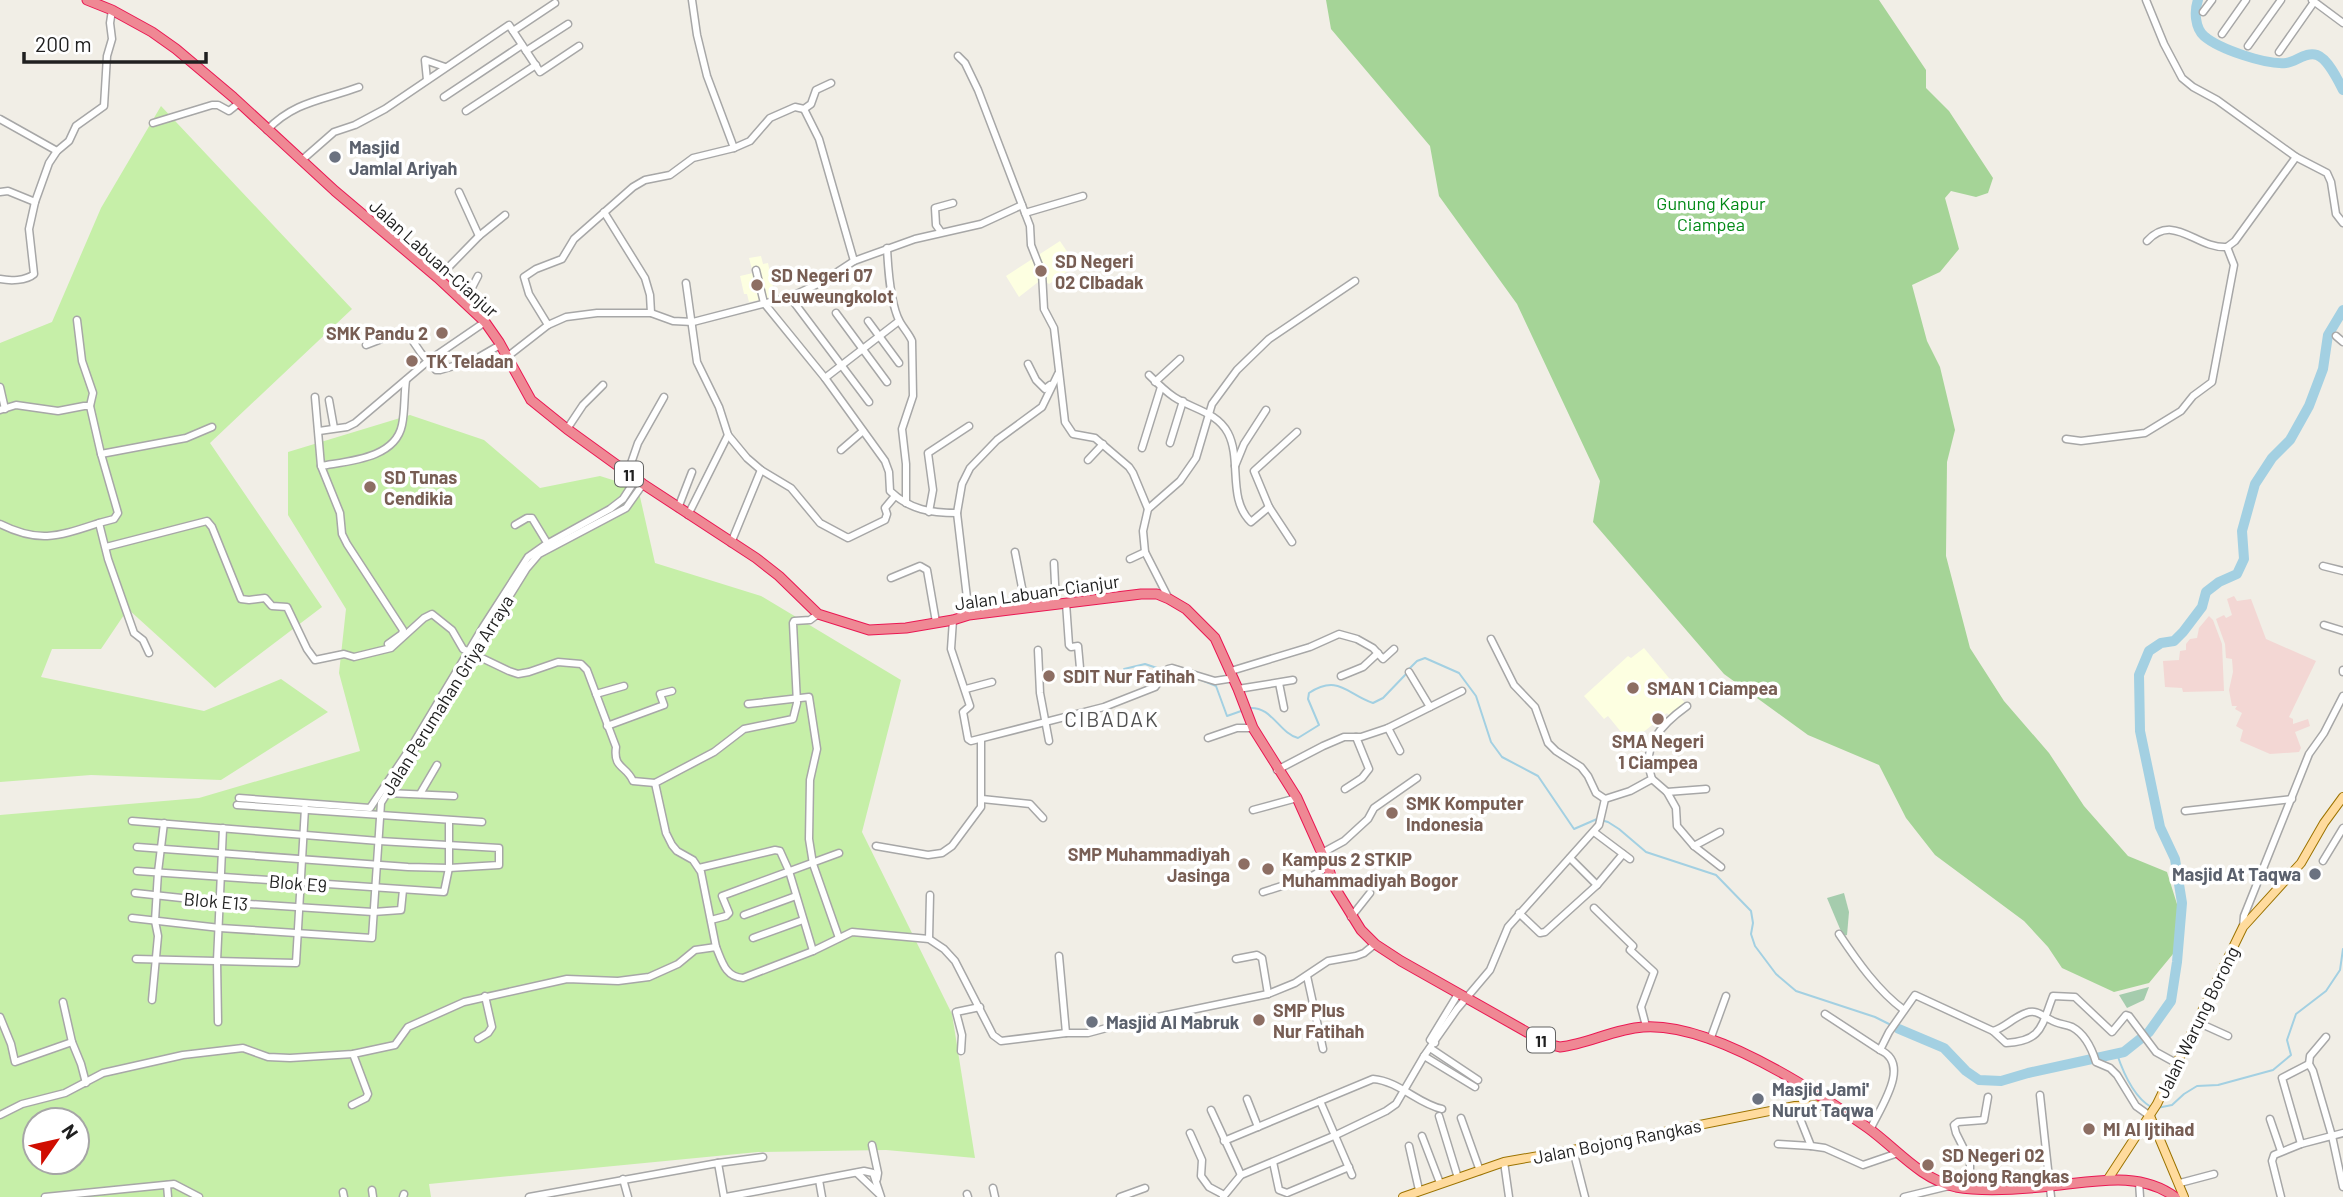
<svg xmlns="http://www.w3.org/2000/svg" width="2343" height="1197" font-family="Barlow,sans-serif">
  <style>
    .commercial { fill: #f3d7d4 }
    .education { fill: #fdffe1 }
    .grass { fill: #c6efa8; fill-rule: evenodd }
    .forest { fill: #a5d497 }
    .cemetery { fill: #a5ccad }
    .lines { fill: none; stroke-linecap: round; stroke-linejoin: round }
    .stream { stroke: #a3d0e2; stroke-width: 2 }
    .river { stroke: #a3d0e2; stroke-width: 10 }
    .minor-casing { stroke: #a7a7a7; stroke-width: 9 }
    .major-casing { stroke: #9c7300; stroke-width: 10 }
    .highway-casing { stroke: #ea1853; stroke-width: 11 }
    .minor { stroke: #fff; stroke-width: 6 }
    .major { stroke: #ffdb9d; stroke-width: 8 }
    .highway { stroke: #ef8894; stroke-width: 9 }
    .worship-dot { fill: #6b7280; stroke: #fff; stroke-width: 2.5 }
    .education-dot { fill: #8d6e63; stroke: #fff; stroke-width: 2.5 }
    .labels { text-anchor: middle; dominant-baseline: central; stroke-width: 7; stroke-linejoin: round; paint-order: stroke }
    .shield { fill: #fff; stroke: #636363; stroke-width: 2 }
    .shield-label { font-size: 16px; font-weight: bold; fill: #202020 }
    .worship-label { font-size: 18px; font-weight: bold; fill: #5b616d; stroke: #fff; text-anchor: start }
    .park-label { font-size: 18px; fill: #028a16; stroke: #fff }
    .street-label { font-size: 18px; fill: #202020; stroke: #fff }
    .education-label { font-size: 18px; font-weight: bold; fill: #785e54; stroke: #fff; text-anchor: start }
    .quarter-label { font-size: 21px; letter-spacing: 2px; fill: #535353; stroke: #fff }
  </style>
  <rect width="100%" height="100%" fill="#f1eee6"/>
  <g class="commercial">
    <path d="M2234,596L2237,601L2251,599L2266,639L2316,661L2289,717L2293,719V724L2308,719L2310,726L2295,732L2301,748L2299,752L2270,754L2240,741L2243,730L2236,726L2242,713L2235,709L2237,706H2232L2229,690L2233,672L2232,659L2226,658L2225,644L2216,619L2224,615L2226,618L2232,615L2227,599Z"/>
    <path d="M2209,616L2213,620L2222,644L2224,691L2183,692L2182,688L2165,687L2163,661L2179,660L2180,651L2186,650V644L2190,639L2197,638L2199,628Z"/>
  </g>
  <g class="education">
    <path d="M1060,241L1076,265L1049,284L1042,279L1019,297L1006,276Z"/>
    <path d="M761,256L763,264L768,263L775,297L749,302L747,294H744L740,276L753,273L749,258Z"/>
    <path d="M1644,648L1669,678L1666,681L1687,705L1671,717L1667,713L1630,743L1608,716L1604,719L1584,696L1628,656L1631,658Z"/>
  </g>
  <g class="grass">
    <path d="M161,106L352,309L210,443L322,607L215,688L128,609L101,649H52L41,677L204,711L281,679L328,712L221,780L91,775L0,782V343L52,322L101,208Z"/>
    <path d="M410,415L484,440L540,488L600,476L638,488L655,563L761,596L901,680L862,832L952,1014L975,1158L886,1150L758,1152L429,1184L431,1197H0V815L199,798L360,751L339,673L346,609L288,515V452ZM35,1120H77V1162H35Z"/>
  </g>
  <path class="forest" d="M1326,0H1879L1926,70V88L1949,111L1993,178L1988,193L1976,197L1951,191L1945,198L1959,249L1940,272L1912,285L1927,341L1940,367L1955,430L1947,462L1946,556L1970,648L2004,701L2049,753L2084,806L2128,856L2167,872L2181,917L2173,954L2149,983L2114,992L2062,968L2048,947L2024,921L1935,855L1906,818L1879,765L1808,735L1724,674L1593,522L1600,481L1517,304L1439,196L1430,146L1331,29Z"/>
  <g class="cemetery">
    <path d="M1844,893L1849,912L1847,935L1843,936L1827,898Z"/>
    <path d="M2149,987L2144,1000L2127,1008L2119,995Z"/>
  </g>
  <g class="lines">
    <g class="stream">
      <path d="M1410,668L1417,661L1425,658L1459,673L1476,696L1491,742L1502,757L1538,776L1574,829L1597,819L1608,822L1619,829L1646,852L1716,875L1751,911L1753,923L1751,934L1755,946L1776,974L1796,991L1875,1017L1899,1029"/>
      <path d="M1124,669L1145,664L1163,670"/>
      <path d="M1168,672L1184,675"/>
      <path d="M1199,679L1216,686L1227,716L1244,710"/>
      <path d="M1249,708C1272,706 1279,733 1298,738L1319,725L1308,699L1309,693C1338,674 1347,694 1373,703L1383,698L1407,673"/>
      <path d="M2117,1054C2123,1072 2134,1097 2151,1107"/>
      <path d="M2157,1108L2172,1105L2184,1094L2197,1086L2218,1085L2273,1070L2291,1055L2287,1040L2296,1014L2326,991L2340,970L2343,949"/>
    </g>
    <g class="river">
      <path d="M2198,0C2194,11 2195,28 2204,36C2219,49 2266,65 2286,63C2296,62 2306,51 2317,55C2328,59 2338,80 2343,90"/>
      <path d="M1899,1029L1944,1048L1966,1071L1979,1080L2001,1081L2028,1073L2124,1052L2149,1032L2171,1001L2177,962L2182,903L2175,859L2160,827L2140,731L2139,675L2149,651L2161,643L2174,641L2183,632L2202,607L2206,592L2219,582L2237,574L2244,559L2242,531L2255,484L2272,458L2290,440L2309,406L2323,369L2328,335L2343,310"/>
    </g>
    <g class="minor-casing">
      <g id="minor">
        <path d="M692,0L697,35L707,76L734,148"/>
        <path d="M2146,0L2164,44L2182,78L2193,87L2217,100L2296,157L2327,173L2331,182L2336,214L2343,223"/>
        <path d="M2312,0L2343,23"/>
        <path d="M2203,12L2212,0"/>
        <path d="M513,31L555,3"/>
        <path d="M2222,34L2246,0"/>
        <path d="M2248,46L2281,0"/>
        <path d="M526,51L568,24"/>
        <path d="M2279,52L2314,2"/>
        <path d="M958,56L965,63L978,90L1030,226L1031,245L1042,273L1044,309L1054,328L1065,422L1073,434L1095,438L1129,467L1133,473L1148,509"/>
        <path d="M427,80L425,60L445,67"/>
        <path d="M444,97L522,45"/>
        <path d="M804,109L819,139L854,261L915,239L981,224L1022,205"/>
        <path d="M466,111L536,65"/>
        <path d="M0,119L57,151"/>
        <path d="M153,123L212,105H218L229,111L239,103"/>
        <path d="M267,130C295,101 324,100 359,87"/>
        <path d="M302,160L334,132L355,125L385,109L509,25L540,72L579,46"/>
        <path d="M0,192L8,191L35,202"/>
        <path d="M459,192L479,236"/>
        <path d="M604,212L645,278L650,295L651,313"/>
        <path d="M1025,213L1083,196"/>
        <path d="M941,232L936,225L935,208L953,203"/>
        <path d="M2147,241C2174,212 2196,249 2227,247L2235,241L2296,157"/>
        <path d="M887,248C888,268 890,304 900,322C904,329 909,334 912,341L913,396L902,429L906,464V503"/>
        <path d="M756,270L764,303L825,378L885,461L889,472L890,491C910,510 931,513 957,513"/>
        <path d="M438,278L479,236L505,215"/>
        <path d="M0,279C10,281 26,281 34,274L29,229L35,202L49,163L57,151L69,141L76,126L104,106L107,56L112,39L110,23L112,10"/>
        <path d="M686,283L697,362L719,407L728,435L747,458L761,470L791,488L820,523L848,538L885,520L887,514L885,508L895,496"/>
        <path d="M790,297L869,402"/>
        <path d="M464,303L478,276"/>
        <path d="M836,313L887,382"/>
        <path d="M77,320L82,361L93,393L90,406"/>
        <path d="M868,321L899,363"/>
        <path d="M548,325L529,294L524,277L536,269L562,259L574,239L633,187L645,180L670,175L693,158L734,148L750,141L770,118L795,107L804,109L811,104L816,90L831,83"/>
        <path d="M2336,336L2343,342"/>
        <path d="M366,345L392,335L405,334L410,337L421,353L436,370H440L474,360L500,345"/>
        <path d="M507,357L548,325L566,317L597,313H651L673,321L693,322L790,297L822,282L854,261"/>
        <path d="M1028,364L1036,380L1045,389L1050,385"/>
        <path d="M1149,375C1157,383 1165,391 1174,397C1192,409 1217,412 1228,433C1242,460 1227,499 1251,522L1269,507"/>
        <path d="M825,378L899,321"/>
        <path d="M1155,382L1180,359"/>
        <path d="M0,387L5,409"/>
        <path d="M315,397L321,466L340,513L342,534L347,544L403,630L402,634L388,644"/>
        <path d="M329,400L334,428"/>
        <path d="M0,410L16,405L58,411L84,406H90L101,454L186,438L212,427"/>
        <path d="M567,429L583,405L603,385"/>
        <path d="M319,431L347,427L355,423L428,361L485,322"/>
        <path d="M2066,439L2081,441L2145,433L2181,411L2193,396L2212,382L2234,265L2227,247"/>
        <path d="M1170,443L1183,401"/>
        <path d="M1142,448L1161,387"/>
        <path d="M841,450L863,431"/>
        <path d="M101,454L118,513L114,519L99,523L108,559L134,633L143,640L149,653"/>
        <path d="M1088,460L1103,444"/>
        <path d="M321,466C348,461 395,459 402,425C405,411 404,395 406,380"/>
        <path d="M1235,466L1244,444L1266,410"/>
        <path d="M628,472L638,443L664,397"/>
        <path d="M678,508L692,472"/>
        <path d="M929,512L933,490L928,453L969,426"/>
        <path d="M688,515L728,435"/>
        <path d="M0,524C40,544 59,536 99,523"/>
        <path d="M515,525L527,518H532L549,546"/>
        <path d="M1292,542L1269,507L1254,471L1297,432"/>
        <path d="M731,543L761,470"/>
        <path d="M106,547L207,521L212,527L241,599L249,600L265,598L272,606L287,607L307,649L315,660L344,654L354,657L391,648L424,618L432,614L452,630L463,649L509,671L518,674L529,672L558,662L581,664L587,670L616,747C613,769 626,765 633,781L655,783"/>
        <path d="M1015,552L1026,608"/>
        <path d="M1130,559L1145,552"/>
        <path d="M1054,563L1056,604"/>
        <path d="M2323,566L2343,571"/>
        <path d="M891,578L920,566L927,570L936,622"/>
        <path d="M1169,599L1145,552L1143,531L1148,509L1180,481L1196,458L1212,404L1237,370L1269,339L1355,281"/>
        <path d="M1066,603L1069,645L1071,647L1078,646L1080,668"/>
        <path d="M969,615L957,513L962,484L970,468L997,440L1042,407L1058,374"/>
        <path d="M953,620L951,649L970,706L963,712L968,739L971,741L1104,707L1155,687L1168,669L1172,668L1215,681L1234,678"/>
        <path d="M2324,625L2343,631"/>
        <path d="M1491,639L1514,685L1535,707L1548,743L1556,751L1581,767L1588,776L1596,793L1605,799"/>
        <path d="M1038,650L1040,693L1049,741"/>
        <path d="M2343,670V672"/>
        <path d="M1231,671L1310,647L1339,634L1357,639L1373,648L1383,659L1394,649"/>
        <path d="M1409,672L1430,707"/>
        <path d="M1341,676L1363,667L1378,653"/>
        <path d="M1279,683L1284,708"/>
        <path d="M966,689L992,682"/>
        <path d="M1238,689L1293,680"/>
        <path d="M596,694L624,686"/>
        <path d="M748,704L809,697L817,749L810,780L809,839L813,864L839,938"/>
        <path d="M607,726L664,705L660,694L672,691"/>
        <path d="M1388,728L1400,751"/>
        <path d="M1208,738L1237,728H1253"/>
        <path d="M1277,770L1323,746L1344,737H1361L1388,728L1462,691"/>
        <path d="M1652,779L1667,792L1676,808L1677,826L1694,846L1721,867"/>
        <path d="M1345,789L1362,778L1369,769L1356,737"/>
        <path d="M1667,792L1706,789"/>
        <path d="M387,793L454,796"/>
        <path d="M420,794L437,765"/>
        <path d="M239,798L370,808L413,744L483,627L528,557L545,545L610,509L623,499L636,479"/>
        <path d="M982,799L1030,804L1043,818"/>
        <path d="M237,805L482,822"/>
        <path d="M1253,810L1297,798"/>
        <path d="M2185,811L2292,799"/>
        <path d="M132,821L379,841L499,848V865L449,868L408,867L137,847"/>
        <path d="M1594,832L1630,859"/>
        <path d="M876,846L928,855L942,853L952,846L981,807V739"/>
        <path d="M1694,846L1720,832"/>
        <path d="M1322,853L1344,841L1368,819L1374,808L1417,778"/>
        <path d="M1570,858L1597,885"/>
        <path d="M2323,861L2343,828"/>
        <path d="M699,868L775,850L780,851L789,871L813,951"/>
        <path d="M137,871L444,892L449,868V821"/>
        <path d="M1263,892L1310,877L1328,867"/>
        <path d="M135,893L219,902L373,912L401,910L403,890"/>
        <path d="M1594,908L1633,946L1630,950L1654,972L1641,1007L1646,1026"/>
        <path d="M1519,913L1540,933L1545,932L1597,885L1623,854"/>
        <path d="M744,915L796,896"/>
        <path d="M1351,917L1370,893"/>
        <path d="M132,918L220,928L372,938L381,803L527,568L539,554L626,508L643,484"/>
        <path d="M711,920L726,916L729,913L722,896L839,853"/>
        <path d="M2243,927L2244,916L2309,754L2324,733L2343,696"/>
        <path d="M1839,934C1857,961 1878,991 1904,1010"/>
        <path d="M753,938L803,920"/>
        <path d="M929,939L930,895"/>
        <path d="M716,947L701,872L693,860L677,851L672,845L666,833L655,783L714,752L744,729L793,719L797,703L793,623L794,621L810,620L818,614"/>
        <path d="M1059,956L1066,1033"/>
        <path d="M136,959L296,963L305,808"/>
        <path d="M1236,959L1257,955L1262,958L1268,994"/>
        <path d="M1307,976L1323,1049"/>
        <path d="M152,1000L158,936L155,921L158,872L164,823"/>
        <path d="M63,1002L72,1042"/>
        <path d="M1825,1014L1880,1050"/>
        <path d="M0,1017L11,1044L15,1062L72,1042L81,1064L86,1083"/>
        <path d="M218,1022L217,961L223,828"/>
        <path d="M2197,1022L2228,1036"/>
        <path d="M1993,1031L2006,1043C2042,1041 2041,1027 2053,996L2075,997L2112,1032L2126,1015L2129,1016L2156,1052L2176,1063"/>
        <path d="M478,1039L488,1033L492,1027L485,996"/>
        <path d="M1710,1040L1726,996"/>
        <path d="M1435,1043L1430,1040L1458,994"/>
        <path d="M1430,1048L1478,1080"/>
        <path d="M961,1051L962,1035L956,1012L980,1007"/>
        <path d="M1424,1056L1475,1087"/>
        <path d="M2309,1064L2310,1056L2326,1037"/>
        <path d="M2040,1095L2051,1197"/>
        <path d="M1247,1099L1258,1127"/>
        <path d="M1320,1101L1352,1175"/>
        <path d="M352,1105L366,1098L368,1094L353,1054"/>
        <path d="M1795,1106L1811,1146L1825,1148L1863,1165L1898,1153"/>
        <path d="M1211,1110L1241,1175"/>
        <path d="M0,1115L22,1104L65,1093L103,1073L183,1055L243,1048L268,1057L290,1058L353,1054L395,1045L408,1027L464,1002L567,979L618,981L649,977L678,964L695,950L716,947C722,961 725,977 743,978L813,951L852,932L929,939L944,949L955,961L993,1035L1001,1041L1066,1033H1088L1114,1026L1268,994L1295,983L1328,961L1356,956L1364,953L1375,944"/>
        <path d="M1439,1116L1458,1178"/>
        <path d="M1461,1118L1480,1171"/>
        <path d="M2270,1119L2281,1151"/>
        <path d="M1870,1130C1880,1108 1912,1064 1880,1050L1889,1032L1915,995L1993,1031C2004,1028 2014,1017 2026,1013C2037,1009 2042,1016 2051,1020C2057,1024 2065,1024 2072,1027C2085,1034 2092,1049 2096,1062L2110,1068L2117,1075L2136,1106L2150,1116"/>
        <path d="M1190,1133L1202,1160L1201,1176L1209,1187L1224,1195"/>
        <path d="M1422,1136L1440,1183"/>
        <path d="M1224,1141L1373,1079C1399,1081 1418,1104 1442,1109"/>
        <path d="M1778,1144L1811,1146"/>
        <path d="M2301,1144L2282,1078L2309,1064L2313,1071L2332,1136L2343,1187"/>
        <path d="M872,1145L878,1173L877,1179"/>
        <path d="M1409,1146L1419,1190"/>
        <path d="M1573,1150L1585,1197"/>
        <path d="M1273,1162L1279,1190L1287,1193L1349,1167"/>
        <path d="M1504,1162L1509,1197"/>
        <path d="M718,1163L763,1157"/>
        <path d="M857,1173L879,1194"/>
        <path d="M623,1179L628,1197"/>
        <path d="M819,1180L822,1197"/>
        <path d="M2139,1182L2140,1197"/>
        <path d="M2180,1183L2214,1174"/>
        <path d="M167,1185L168,1197"/>
        <path d="M993,1188L995,1197"/>
        <path d="M1970,1189V1161L1956,1133L1954,1125L1958,1122L1984,1120L1988,1097"/>
        <path d="M372,1190L373,1197"/>
        <path d="M343,1192L344,1197"/>
        <path d="M967,1194L968,1197"/>
        <path d="M45,1197L174,1184L199,1197"/>
        <path d="M403,1197L404,1194"/>
        <path d="M529,1197L718,1163L724,1197"/>
        <path d="M726,1197L864,1171L873,1173L881,1197"/>
        <path d="M1120,1197L1145,1188"/>
        <path d="M1223,1197L1241,1175L1336,1135L1386,1111L1396,1104L1424,1056L1457,1009L1490,970L1508,927L1599,825L1605,799L1630,791L1652,779C1640,746 1662,724 1687,706"/>
        <path d="M1904,1197L1949,1186"/>
        <path d="M2281,1197L2272,1161L2274,1155L2301,1144L2343,1133"/>
      </g>
    </g>
    <g class="major-casing">
      <g id="major">
        <path d="M2150,1116L2184,1197"/>
        <path d="M2108,1179L2157,1104L2243,927L2301,863L2324,823L2343,797"/>
        <path d="M1403,1197L1504,1162L1573,1150L1795,1106L1834,1105"/>
      </g>
    </g>
    <g class="highway-casing">
      <path id="highway" d="M87,0L112,10L152,32L176,49L233,97L335,191L438,278L485,322L499,342L531,400L567,429L643,484L756,558L779,576L818,614L869,630L906,628L953,620L969,615L1141,594H1157L1169,599L1186,609L1215,638L1238,689L1253,728L1297,798L1328,867L1335,888L1361,930L1375,944L1401,961L1548,1044L1560,1047C1588,1044 1614,1029 1643,1027C1711,1022 1814,1090 1868,1128C1897,1149 1920,1179 1956,1187C1984,1192 2023,1189 2051,1186C2093,1182 2139,1170 2175,1197"/>
    </g>
    <use href="#minor" class="minor"/>
    <use href="#major" class="major"/>
    <use href="#highway" class="highway"/>
  </g>
  <g class="worship-dot">
    <circle cx="335" cy="157" r="7"/>
    <circle cx="2315" cy="874" r="7"/>
    <circle cx="1092" cy="1022" r="7"/>
    <circle cx="1758" cy="1099" r="7"/>
  </g>
  <g class="education-dot">
    <circle cx="1041" cy="271" r="7"/>
    <circle cx="757" cy="285" r="7"/>
    <circle cx="442" cy="333" r="7"/>
    <circle cx="412" cy="361" r="7"/>
    <circle cx="370" cy="487" r="7"/>
    <circle cx="1049" cy="676" r="7"/>
    <circle cx="1633" cy="688" r="7"/>
    <circle cx="1658" cy="719" r="7"/>
    <circle cx="1392" cy="813" r="7"/>
    <circle cx="1244" cy="864" r="7"/>
    <circle cx="1268" cy="869" r="7"/>
    <circle cx="1259" cy="1020" r="7"/>
    <circle cx="2089" cy="1129" r="7"/>
    <circle cx="1928" cy="1165" r="7"/>
  </g>
  <g class="labels">
    <g class="shield">
      <rect x="615" y="461.5" width="28" height="25" rx="5"/>
      <rect x="1527" y="1027.5" width="28" height="25" rx="5"/>
    </g>
    <g class="shield-label">
      <text x="629" y="474">11</text>
      <text x="1541" y="1040">11</text>
    </g>
    <g class="worship-label">
      <text x="349" y="147">Masjid<tspan x="349" dy="21">Jamlal Ariyah</tspan></text>
      <text x="2301" y="874" text-anchor="end">Masjid At Taqwa</text>
      <text x="1106" y="1022">Masjid Al Mabruk</text>
      <text x="1772" y="1089">Masjid Jami'<tspan x="1772" dy="21">Nurut Taqwa</tspan></text>
    </g>
    <g class="park-label">
      <text x="1711" y="203">Gunung Kapur<tspan x="1711" dy="21">Ciampea</tspan></text>
    </g>
    <g class="street-label">
      <text transform="translate(434 258) rotate(42)">Jalan Labuan-Cianjur</text>
      <text transform="translate(1037 592) rotate(-8)">Jalan Labuan-Cianjur</text>
      <text transform="translate(447 695) rotate(-58)">Jalan Perumahan Griya Arraya</text>
      <text transform="translate(298 883) rotate(5)">Blok E9</text>
      <text transform="translate(216 901) rotate(5)">Blok E13</text>
      <text transform="translate(2197 1022) rotate(-64)">Jalan Warung Borong</text>
      <text transform="translate(1617 1141) rotate(-11)">Jalan Bojong Rangkas</text>
    </g>
    <g class="education-label">
      <text x="1055" y="261">SD Negeri<tspan x="1055" dy="21">02 CIbadak</tspan></text>
      <text x="771" y="275">SD Negeri 07<tspan x="771" dy="21">Leuweungkolot</tspan></text>
      <text x="428" y="333" text-anchor="end">SMK Pandu 2</text>
      <text x="426" y="361">TK Teladan</text>
      <text x="384" y="477">SD Tunas<tspan x="384" dy="21">Cendikia</tspan></text>
      <text x="1063" y="676">SDIT Nur Fatihah</text>
      <text x="1647" y="688">SMAN 1 Ciampea</text>
      <text x="1658" y="741" text-anchor="middle">SMA Negeri<tspan x="1658" dy="21">1 Ciampea</tspan></text>
      <text x="1406" y="803">SMK Komputer<tspan x="1406" dy="21">Indonesia</tspan></text>
      <text x="1230" y="854" text-anchor="end">SMP Muhammadiyah<tspan x="1230" dy="21">Jasinga</tspan></text>
      <text x="1282" y="859">Kampus 2 STKIP<tspan x="1282" dy="21">Muhammadiyah Bogor</tspan></text>
      <text x="1273" y="1010">SMP Plus<tspan x="1273" dy="21">Nur Fatihah</tspan></text>
      <text x="2103" y="1129">MI Al Ijtihad</text>
      <text x="1942" y="1155">SD Negeri 02<tspan x="1942" dy="21">Bojong Rangkas</tspan></text>
    </g>
    <g class="quarter-label">
      <text x="1112" y="718">CIBADAK</text>
    </g>
  </g>
  <g transform="translate(56 1141) rotate(56)"><circle r="33" fill="#ffffff" stroke="#a6a6a6" stroke-width="2"/>
  <path d="M0-5L12 26L0 18L-12 26Z" fill="#d00d00"/>
  <text y="-10" font-size="19" font-weight="bold" text-anchor="middle" fill="#202020">N</text>
  </g>
  <path d="M24 52v10h182v-10" fill="none" stroke="#202020" stroke-width="3.5"/>
  <text x="35" y="52" font-size="21" fill="#202020" stroke="#ffffff" stroke-width="5" paint-order="stroke">200 m</text>
</svg>
